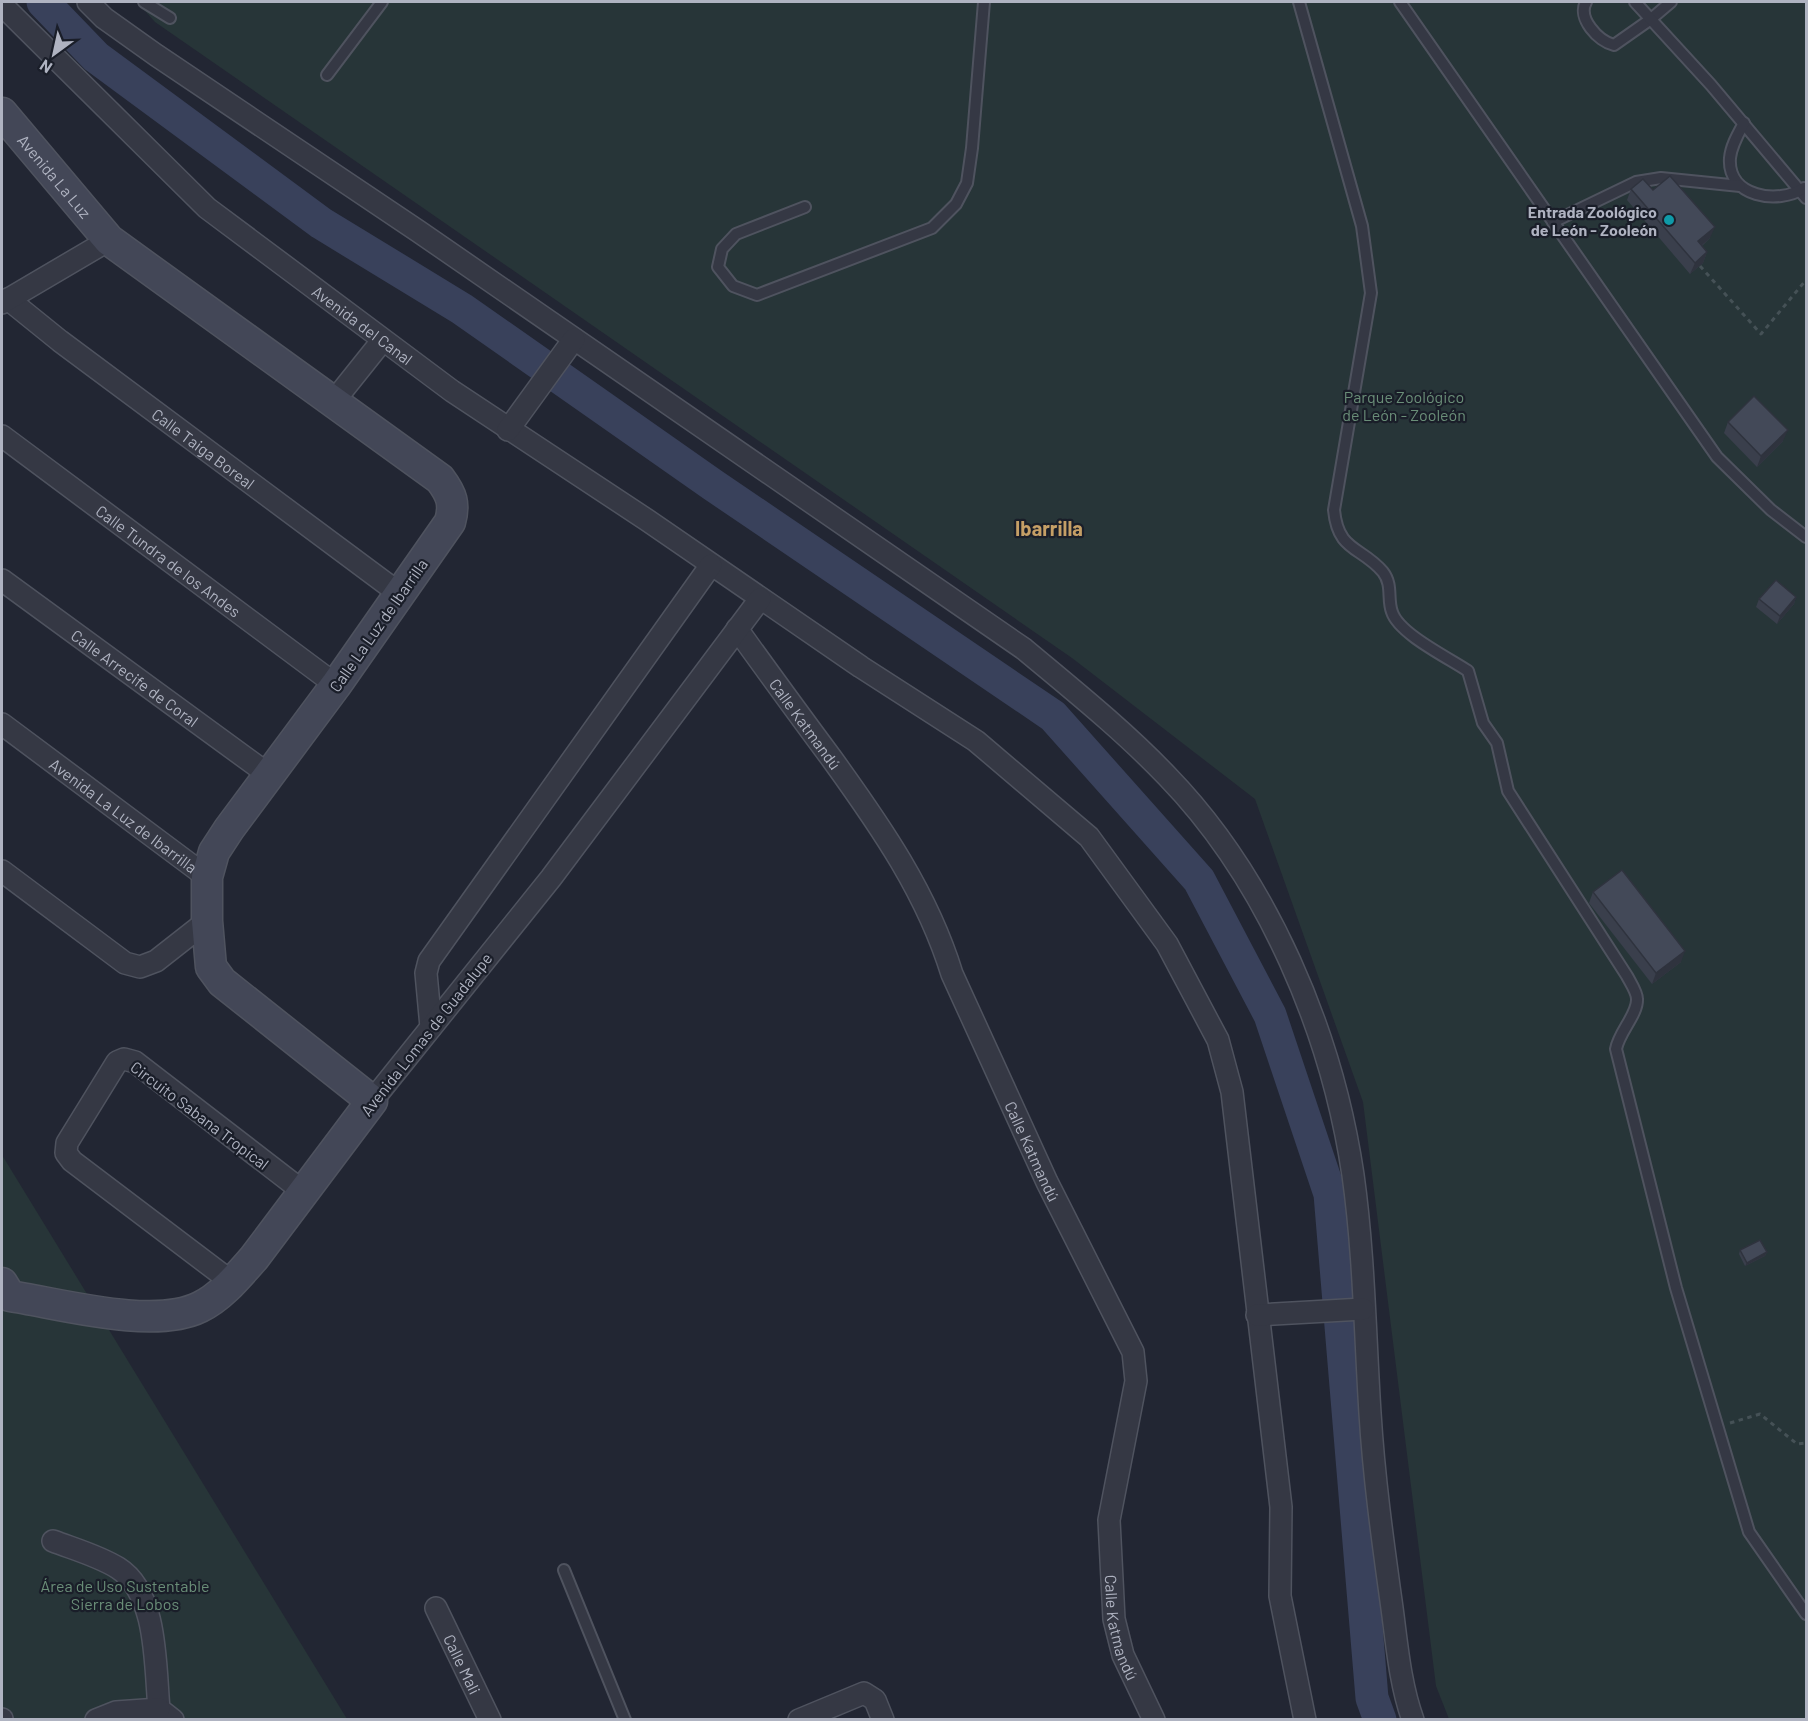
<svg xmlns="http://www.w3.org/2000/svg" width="1808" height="1721" font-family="Barlow,sans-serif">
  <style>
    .green { fill: #273538 }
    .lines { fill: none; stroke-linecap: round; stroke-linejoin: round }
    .river { stroke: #39415b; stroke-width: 33 }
    .lane-casing { stroke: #4f535f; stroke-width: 14 }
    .street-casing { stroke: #4f535f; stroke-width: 24 }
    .secondary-casing { stroke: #4f535f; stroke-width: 33 }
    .path { stroke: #455156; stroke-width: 3; stroke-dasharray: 4.5 4.5; stroke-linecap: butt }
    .lane { stroke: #353844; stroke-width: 10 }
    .street { stroke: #353844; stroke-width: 21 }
    .secondary { stroke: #434757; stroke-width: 30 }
    .wall { fill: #3a3f4c }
    .shaded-wall { fill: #2f333e }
    .building { fill: #434958; stroke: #2f333e; stroke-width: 1.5 }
    .culture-dot { fill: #0f9aa8; stroke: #1a1e29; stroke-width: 2 }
    .labels { text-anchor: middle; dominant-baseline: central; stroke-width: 4.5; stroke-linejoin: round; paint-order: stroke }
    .street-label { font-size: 16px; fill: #afb3c1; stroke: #1a1e29 }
    .poi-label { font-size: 16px; font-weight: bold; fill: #afb3c1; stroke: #1a1e29; text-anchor: end }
    .park-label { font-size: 16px; fill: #6a8e78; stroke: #1a1e29 }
    .quarter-label { font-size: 20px; font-weight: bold; fill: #c59f66; stroke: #1a1e29 }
  </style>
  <rect width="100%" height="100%" fill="#222633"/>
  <g class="green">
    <path d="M137,2H1806V1719H1449L1436,1686L1363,1102L1255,799L1072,658L155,22Z"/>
    <path d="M2,1155L347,1719H2Z"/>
  </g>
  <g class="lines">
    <path class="river" d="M43,2L96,57L321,223L462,309L713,485L1053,716L1199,880L1270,1015L1330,1194L1372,1698L1380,1720"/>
    <g class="lane-casing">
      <g id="lane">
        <path d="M144,2L170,18"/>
        <path d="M1299,2L1362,226L1371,293L1334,510C1338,552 1361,546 1383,572C1393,585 1387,599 1392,612C1399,634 1449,658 1468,671L1483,723L1497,743L1508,791L1627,976C1630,982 1637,992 1637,999C1638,1014 1619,1032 1616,1049L1676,1288L1749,1532L1806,1614"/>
        <path d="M1400,2L1717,457L1771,510L1806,537"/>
        <path d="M1586,2C1577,18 1598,41 1614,45L1651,19L1671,2"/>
        <path d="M1635,2L1711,85L1806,198"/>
        <path d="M327,75L382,2"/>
        <path d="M1744,123C1738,134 1731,146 1730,158C1727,197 1778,205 1804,188"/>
        <path d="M805,207L736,234L722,249L718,267L733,286L757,295L932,228L956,204L967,183L972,148L984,2"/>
        <path d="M1553,222L1636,182L1661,178L1740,186"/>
        <path d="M564,1570L625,1720"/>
      </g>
    </g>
    <g class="street-casing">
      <g id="street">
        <path d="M88,2L104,18L156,55L418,231L1024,649C1073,690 1123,730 1167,776C1268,880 1332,1033 1353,1175C1364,1253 1365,1334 1370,1413C1374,1479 1383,1543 1392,1608C1397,1645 1400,1684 1413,1720"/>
        <path id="s1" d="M2,5L207,208L452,391L647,520L861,667L976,741L1089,837L1167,944L1218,1040L1232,1092L1281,1507L1280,1596L1305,1720"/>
        <path id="s2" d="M8,299L60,341L400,594"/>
        <path d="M2,303L109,240"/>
        <path d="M334,401L382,341"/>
        <path d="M508,430L574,339"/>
        <path id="s3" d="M2,436L336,685"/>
        <path id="s4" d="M2,580L269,775"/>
        <path id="s5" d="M737,629C768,672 800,716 832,759C881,827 927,893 952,974L1047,1182L1133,1352L1136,1381L1109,1520L1114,1619L1123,1655L1154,1720"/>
        <path id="s6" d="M2,724L207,877"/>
        <path d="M2,871L125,963L140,967L156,961L207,921"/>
        <path d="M431,1027L426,973L429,961L711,565"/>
        <path d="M372,1101L551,878L760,599"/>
        <path d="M233,1283L72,1161L66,1153L67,1143L117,1062L124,1059L135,1062L305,1193"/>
        <path d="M1257,1315L1363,1309"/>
        <path d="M53,1541C74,1549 99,1556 118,1568C158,1593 155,1667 159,1709L173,1720"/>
        <path id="s7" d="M436,1608L490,1720"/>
        <path d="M2,1719V1720"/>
        <path d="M96,1720L116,1712L159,1709"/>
        <path d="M799,1720L864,1693L875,1700L883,1720"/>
      </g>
    </g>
    <g class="secondary-casing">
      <g id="secondary">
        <path id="s8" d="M2,113L109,240L440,479C452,495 455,504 450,522L336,685L229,829L214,852L207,877V921L211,967L222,982L372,1101L254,1258C238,1276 221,1297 200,1307C154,1330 61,1304 10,1296L2,1283"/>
      </g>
    </g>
    <g class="path">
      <path d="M1700,266L1761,334L1806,280"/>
      <path d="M1730,1423L1760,1414L1797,1444L1806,1443"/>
    </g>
    <use href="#lane" class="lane"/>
    <use href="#street" class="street"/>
    <use href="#secondary" class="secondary"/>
  </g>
  <g class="wall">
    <path d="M1631,189L1653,190L1710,238L1702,246L1707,252L1703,263L1690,274L1627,200Z"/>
    <path d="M1728,422L1783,441L1757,467L1724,433Z"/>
    <path d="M1796,597L1794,604L1777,624L1756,607L1759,599Z"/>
    <path d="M1593,892L1681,962L1652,984L1589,903Z"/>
    <path d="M1740,1250L1767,1252L1765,1256L1745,1266L1739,1254Z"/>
  </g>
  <g class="shaded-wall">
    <path d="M1715,227L1710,238L1694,252L1698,241Z"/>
    <path d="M1707,252L1703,263L1690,274L1695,263Z"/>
    <path d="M1788,430L1783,441L1757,467L1761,456Z"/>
    <path d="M1796,597L1794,604L1777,624L1780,616Z"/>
    <path d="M1685,951L1681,962L1652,984L1656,973Z"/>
    <path d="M1767,1252L1765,1256L1745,1266L1747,1263Z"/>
  </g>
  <g class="building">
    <path d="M1670,176L1715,227L1698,241L1707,252L1695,263L1631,189L1643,179L1653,190Z"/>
    <path d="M1754,396L1788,430L1761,456L1728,422Z"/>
    <path d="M1776,580L1796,597L1780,616L1759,599Z"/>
    <path d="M1622,870L1685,951L1656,973L1593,892Z"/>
    <path d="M1760,1240L1767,1252L1747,1263L1740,1250Z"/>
  </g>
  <circle class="culture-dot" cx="1669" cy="220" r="6"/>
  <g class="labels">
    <g class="street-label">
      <text stroke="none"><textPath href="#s8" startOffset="82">Avenida La Luz</textPath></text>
      <text stroke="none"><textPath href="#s1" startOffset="483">Avenida del Canal</textPath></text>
      <text stroke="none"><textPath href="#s2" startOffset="246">Calle Taiga Boreal</textPath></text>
      <text stroke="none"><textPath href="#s3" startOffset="208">Calle Tundra de los Andes</textPath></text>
      <text transform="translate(378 625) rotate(-55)">Calle La Luz de Ibarrilla</text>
      <text stroke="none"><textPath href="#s4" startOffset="165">Calle Arrecife de Coral</textPath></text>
      <text stroke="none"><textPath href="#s5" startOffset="117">Calle Katmandú</textPath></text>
      <text stroke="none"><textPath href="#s6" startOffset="152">Avenida La Luz de Ibarrilla</textPath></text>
      <text transform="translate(426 1034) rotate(-52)">Avenida Lomas de Guadalupe</text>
      <text transform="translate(200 1115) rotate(37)">Circuito Sabana Tropical</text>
      <text stroke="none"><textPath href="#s5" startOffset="603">Calle Katmandú</textPath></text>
      <text stroke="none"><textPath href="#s5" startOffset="1107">Calle Katmandú</textPath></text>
      <text stroke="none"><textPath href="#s7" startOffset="62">Calle Mali</textPath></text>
    </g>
    <g class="poi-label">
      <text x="1657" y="211">Entrada Zoológico<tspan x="1657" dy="18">de León - Zooleón</tspan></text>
    </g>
    <g class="park-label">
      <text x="1404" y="396">Parque Zoológico<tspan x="1404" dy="18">de León - Zooleón</tspan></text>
      <text x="125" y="1585">Área de Uso Sustentable<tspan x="125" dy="18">Sierra de Lobos</tspan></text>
    </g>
    <g class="quarter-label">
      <text x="1049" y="528">Ibarrilla</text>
    </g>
  </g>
  <rect width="1808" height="1721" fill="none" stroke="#afb3c1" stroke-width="6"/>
  <g transform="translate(54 54) rotate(213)" stroke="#1a1e29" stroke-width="4.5" paint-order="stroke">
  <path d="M0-4.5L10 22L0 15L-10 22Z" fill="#afb3c1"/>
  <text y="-9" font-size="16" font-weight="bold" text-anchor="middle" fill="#afb3c1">N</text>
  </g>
</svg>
